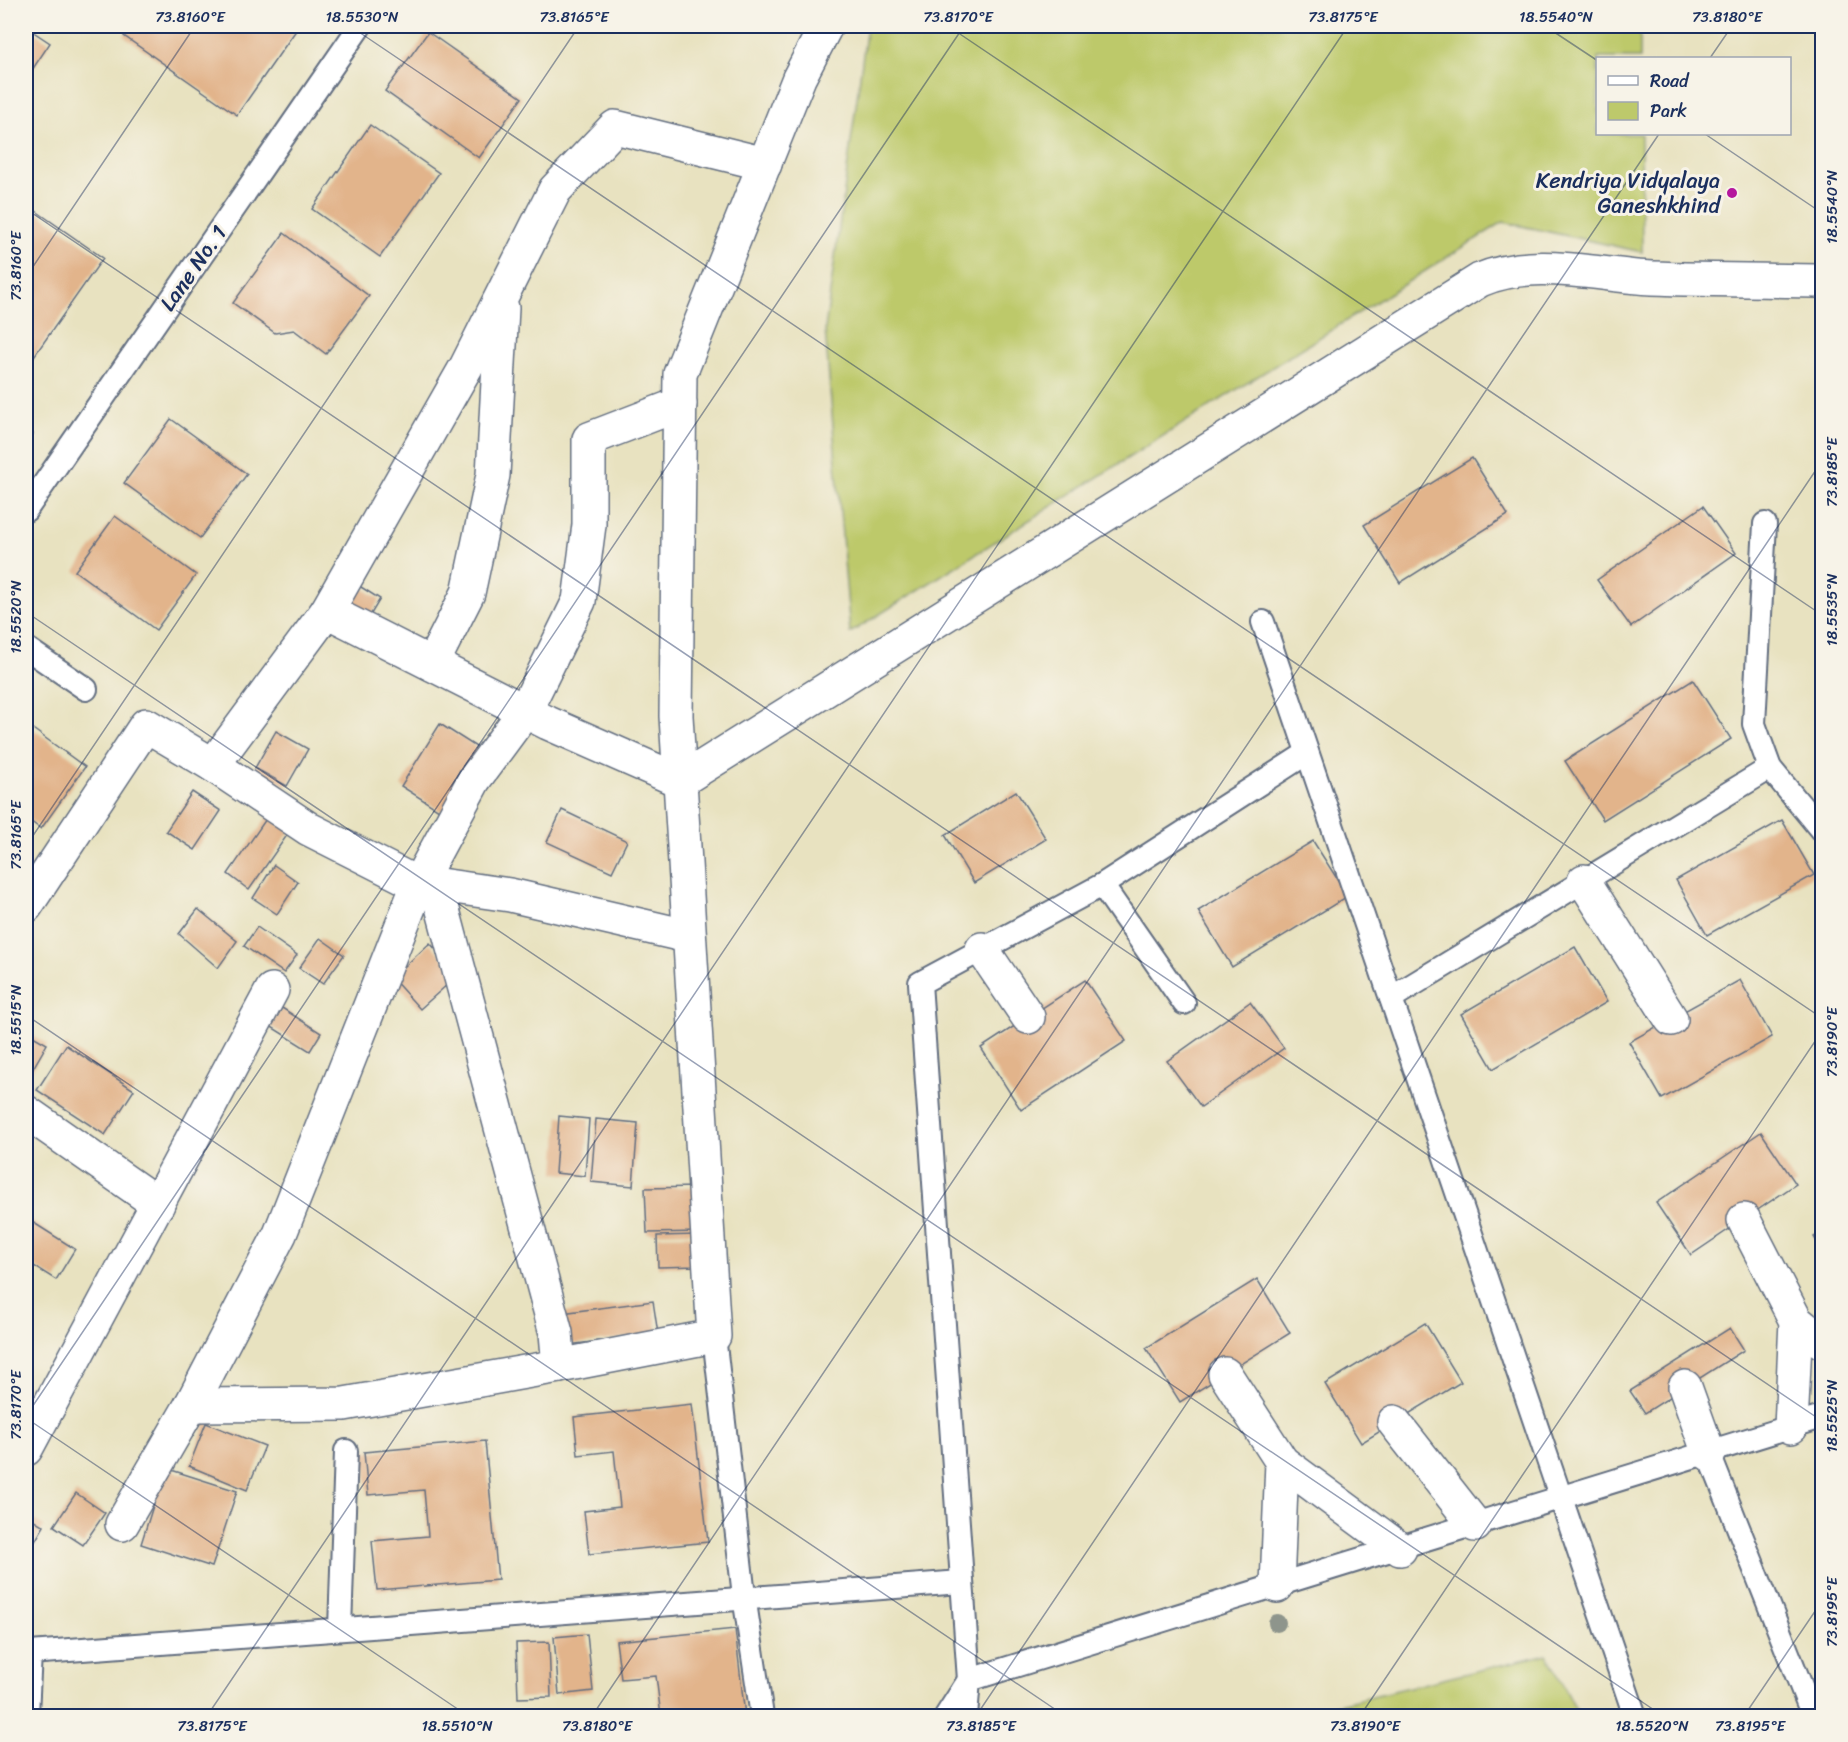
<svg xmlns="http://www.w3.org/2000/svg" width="1848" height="1742" font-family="Sriracha,sans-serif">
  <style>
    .green { fill: #bdc96b; stroke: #6c7c64; stroke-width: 1.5 }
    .building { fill: #e2b48b }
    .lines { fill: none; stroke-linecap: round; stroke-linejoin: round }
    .service-casing { stroke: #636e80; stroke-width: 26 }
    .pedestrian-casing { stroke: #636e80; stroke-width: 36 }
    .minor-casing { stroke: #636e80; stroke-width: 36 }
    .service { stroke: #fff; stroke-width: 22 }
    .pedestrian { stroke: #fff; stroke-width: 33 }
    .minor { stroke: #fff; stroke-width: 33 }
    .tree { fill: #8e958c }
    .ticks { fill: none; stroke: #1b2f5e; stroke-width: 1.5; stroke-opacity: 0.45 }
    .poi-dot { fill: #b5179e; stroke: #f7f3e8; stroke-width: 2 }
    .labels { text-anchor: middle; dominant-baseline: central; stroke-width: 6; stroke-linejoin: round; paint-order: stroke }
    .poi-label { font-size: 22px; fill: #1b2f5e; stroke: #f7f3e8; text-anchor: end }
    .street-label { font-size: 22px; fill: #1b2f5e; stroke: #f7f3e8 }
    .neatline { fill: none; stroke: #1b2f5e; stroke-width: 2 }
    .ticks-label { font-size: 15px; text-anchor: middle; fill: #1b2f5e }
  </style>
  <rect width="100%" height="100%" fill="#f7f3e8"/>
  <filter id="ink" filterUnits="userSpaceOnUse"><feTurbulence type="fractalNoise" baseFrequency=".0167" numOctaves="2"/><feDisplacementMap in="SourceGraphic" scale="12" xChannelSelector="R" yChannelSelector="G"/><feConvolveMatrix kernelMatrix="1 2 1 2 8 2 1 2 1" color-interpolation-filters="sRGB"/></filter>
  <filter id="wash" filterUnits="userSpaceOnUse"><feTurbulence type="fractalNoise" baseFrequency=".008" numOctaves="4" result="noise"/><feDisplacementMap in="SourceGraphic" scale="24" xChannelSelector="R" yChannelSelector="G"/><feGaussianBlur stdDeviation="1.35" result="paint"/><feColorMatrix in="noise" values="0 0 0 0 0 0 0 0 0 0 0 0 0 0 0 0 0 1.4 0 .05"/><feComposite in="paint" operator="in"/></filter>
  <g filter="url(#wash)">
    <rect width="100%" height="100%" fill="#e8e2c0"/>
    <g class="green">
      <path d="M867,26H1640V58H1598V134H1641L1642,252L1503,222L850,633L825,329Z"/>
      <path d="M1547,1654L1579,1716H1289Z"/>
    </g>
    <g id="blocks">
      <g class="building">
        <path d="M131,26H299L237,115L124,36Z"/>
        <path d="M26,27L50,43L26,79Z"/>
        <path d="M428,32L522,98L479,158L385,91Z"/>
        <path d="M370,125L439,173L380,257L312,209Z"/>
        <path d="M26,204L103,258L30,362L26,359Z"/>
        <path d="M284,233L369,296L326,354L294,330L275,333L233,303Z"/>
        <path d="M171,419L247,474L200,538L124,483Z"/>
        <path d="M26,428L33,434L26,445Z"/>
        <path d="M1472,458L1508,515L1400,583L1364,525Z"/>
        <path d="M1703,506L1736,553L1631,627L1597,580Z"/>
        <path d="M115,516L196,575L156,630L75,571Z"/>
        <path d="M353,582L380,599L365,624L338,606Z"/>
        <path d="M1693,680L1731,739L1603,820L1565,761Z"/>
        <path d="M26,724L85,767L41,829L26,818Z"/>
        <path d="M440,724L481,750L442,812L401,786Z"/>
        <path d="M276,731L308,749L287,786L255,768Z"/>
        <path d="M1016,791L1046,839L974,883L945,835Z"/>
        <path d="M192,792L221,811L195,850L166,831Z"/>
        <path d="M562,810L627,841L612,872L547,842Z"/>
        <path d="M268,816L290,831L249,890L228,874Z"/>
        <path d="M1782,820L1814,875L1707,935L1676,880Z"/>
        <path d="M1313,841L1348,896L1232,967L1198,911Z"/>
        <path d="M274,865L298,882L277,914L253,898Z"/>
        <path d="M198,909L237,941L218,968L179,934Z"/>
        <path d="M257,927L297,955L284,973L244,946Z"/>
        <path d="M320,938L344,955L323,984L299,968Z"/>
        <path d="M430,943L458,975L420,1009L392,978Z"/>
        <path d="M1575,947L1607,1002L1493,1069L1461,1014Z"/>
        <path d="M1085,980L1126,1041L1021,1110L981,1048Z"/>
        <path d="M1740,980L1772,1037L1662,1099L1629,1042Z"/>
        <path d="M1250,1002L1284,1048L1201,1107L1167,1061Z"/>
        <path d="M282,1008L321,1033L310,1051L270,1026Z"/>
        <path d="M26,1032L47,1044L28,1077L26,1075Z"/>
        <path d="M66,1045L134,1090L105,1135L37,1090Z"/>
        <path d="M559,1116L589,1119L585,1176L555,1173Z"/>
        <path d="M596,1119L638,1123L633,1186L591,1182Z"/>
        <path d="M1761,1132L1796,1184L1691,1255L1656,1203Z"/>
        <path d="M698,1187L699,1232L647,1233L645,1188Z"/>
        <path d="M26,1218L75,1249L56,1280L26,1261Z"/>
        <path d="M1822,1232V1250L1814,1237Z"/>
        <path d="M698,1235L699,1266L658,1267L657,1236Z"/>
        <path d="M1257,1279L1290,1333L1180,1402L1146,1348Z"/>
        <path d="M653,1301L658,1334L567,1345L562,1313Z"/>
        <path d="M1425,1323L1461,1382L1361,1443L1325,1384Z"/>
        <path d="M1730,1328L1744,1350L1645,1413L1630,1391Z"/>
        <path d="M692,1404L708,1542L589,1554L584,1511L620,1507L614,1451L578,1455L574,1417Z"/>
        <path d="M206,1423L265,1446L247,1490L189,1466Z"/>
        <path d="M485,1441L498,1580L377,1590L372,1541L428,1536L424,1490L368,1495L364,1452Z"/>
        <path d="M165,1468L237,1491L212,1567L141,1544Z"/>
        <path d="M76,1493L105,1513L83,1545L54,1526Z"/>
        <path d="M26,1515L44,1526L27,1555L26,1554Z"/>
        <path d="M735,1629L745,1716H661L656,1676L621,1679L616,1641Z"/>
        <path d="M587,1634L593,1691L559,1695L554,1637Z"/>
        <path d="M549,1642L551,1697L518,1698L516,1643Z"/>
      </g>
    </g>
  </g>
  <g filter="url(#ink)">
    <use href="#blocks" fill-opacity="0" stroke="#636e80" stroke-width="1.5"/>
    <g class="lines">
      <g class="service-casing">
        <g id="service">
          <path d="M26,510L360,26"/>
          <path d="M1765,524L1754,724L1770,768L1822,831"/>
          <path d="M1263,622L1635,1716"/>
          <path d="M26,648L86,689"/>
          <path d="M1102,885L1184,1003"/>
          <path d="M1391,998L1770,768"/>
          <path d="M714,1336L744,1596L762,1716"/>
          <path d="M1709,1454L1813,1716"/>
          <path d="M340,1629L346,1451"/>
          <path d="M27,1714L30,1653L961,1582"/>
          <path d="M946,1716L969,1680L1822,1417"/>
          <path d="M966,1716L969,1680L920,983L1102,885L1307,753"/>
        </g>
      </g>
      <g class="pedestrian-casing">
        <g id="pedestrian">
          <path d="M1584,881L1671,1019"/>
          <path d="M982,949L1028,1017"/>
          <path d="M1744,1220L1796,1321L1791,1427"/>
          <path d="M1796,1321L1822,1342"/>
          <path d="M1225,1374L1282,1462L1277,1586"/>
          <path d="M1685,1387L1709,1454"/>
          <path d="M1394,1422L1475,1525"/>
          <path d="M1282,1462L1400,1549"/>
        </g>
      </g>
      <g class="minor-casing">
        <g id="minor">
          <path d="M327,611L466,367L555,190L615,127L765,164"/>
          <path d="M432,664L468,593L493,475L502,308"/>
          <path d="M436,884L556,1333L559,1366L714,1336L676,716L680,374L799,78L826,26"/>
          <path d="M26,906L146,725L213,765"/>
          <path d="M687,936L510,895L412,881L309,829L213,765L327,611L548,723L680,781L1480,280C1533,257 1596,275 1652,278C1709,280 1766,280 1822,281"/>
          <path d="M26,1112L158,1204"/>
          <path d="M191,1405L344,1404L559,1366"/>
          <path d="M26,1449L272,990"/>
          <path d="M122,1524L191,1405L280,1234L419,882L474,780L525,711L579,601L589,525V439L680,404"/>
        </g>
      </g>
      <use href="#service" class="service"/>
      <use href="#pedestrian" class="pedestrian"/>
      <use href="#minor" class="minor"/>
    </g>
    <circle class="tree" cx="1277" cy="1623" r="9"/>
  </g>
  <path class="ticks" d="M350,26L1822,1018M948,26L1822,615M1545,26L1598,61M1710,58L1732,26M1705,134L1822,213M26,209L1822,1421M26,277L195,26M26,612L1663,1716M26,846L579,26M26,1015L1065,1716M26,1416L964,26M26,1418L468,1716M207,1716L1348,26M592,1716L1659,134M976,1716L1822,461M1360,1716L1822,1031M1744,1716L1822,1601"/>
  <circle class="poi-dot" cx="1732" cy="193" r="6"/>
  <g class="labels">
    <g class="poi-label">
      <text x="1720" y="180">Kendriya Vidyalaya<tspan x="1720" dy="25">Ganeshkhind</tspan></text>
    </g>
    <g class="street-label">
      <text transform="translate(193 268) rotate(-55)">Lane No. 1</text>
    </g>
  </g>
  <rect width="1848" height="1742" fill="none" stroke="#f7f3e8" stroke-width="66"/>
  <rect x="1596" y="57" width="195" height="78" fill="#f7f3e8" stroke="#9fa5b1" stroke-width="1.5"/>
  <rect x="1608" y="76" width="30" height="9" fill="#ffffff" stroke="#9fa5b1" stroke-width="1.5"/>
  <text x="1650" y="87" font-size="18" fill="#1b2f5e">Road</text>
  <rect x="1608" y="102" width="30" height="18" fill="#bdc96b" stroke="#9fa5b1" stroke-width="1.5"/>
  <text x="1650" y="117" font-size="18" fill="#1b2f5e">Park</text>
  <rect x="33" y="33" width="1782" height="1676" class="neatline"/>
  <g class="ticks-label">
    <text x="190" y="22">73.8160°E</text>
    <text x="362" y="22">18.5530°N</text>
    <text x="574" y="22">73.8165°E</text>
    <text x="958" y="22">73.8170°E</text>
    <text x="1343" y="22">73.8175°E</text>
    <text x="1556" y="22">18.5540°N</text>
    <text x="1727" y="22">73.8180°E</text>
    <text transform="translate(1832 207) rotate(-90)" y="5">18.5540°N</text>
    <text transform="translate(16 266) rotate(-90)" y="5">73.8160°E</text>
    <text transform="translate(1832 472) rotate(-90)" y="5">73.8185°E</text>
    <text transform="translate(1832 610) rotate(-90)" y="5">18.5535°N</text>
    <text transform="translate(16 617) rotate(-90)" y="5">18.5520°N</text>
    <text transform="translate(16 835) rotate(-90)" y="5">73.8165°E</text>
    <text transform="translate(16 1020) rotate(-90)" y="5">18.5515°N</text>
    <text transform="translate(1832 1042) rotate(-90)" y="5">73.8190°E</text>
    <text transform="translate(16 1405) rotate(-90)" y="5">73.8170°E</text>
    <text transform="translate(1832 1416) rotate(-90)" y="5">18.5525°N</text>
    <text transform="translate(1832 1612) rotate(-90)" y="5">73.8195°E</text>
    <text x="212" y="1731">73.8175°E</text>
    <text x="457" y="1731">18.5510°N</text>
    <text x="597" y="1731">73.8180°E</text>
    <text x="981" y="1731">73.8185°E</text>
    <text x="1365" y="1731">73.8190°E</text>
    <text x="1652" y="1731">18.5520°N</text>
    <text x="1750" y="1731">73.8195°E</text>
  </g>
</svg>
